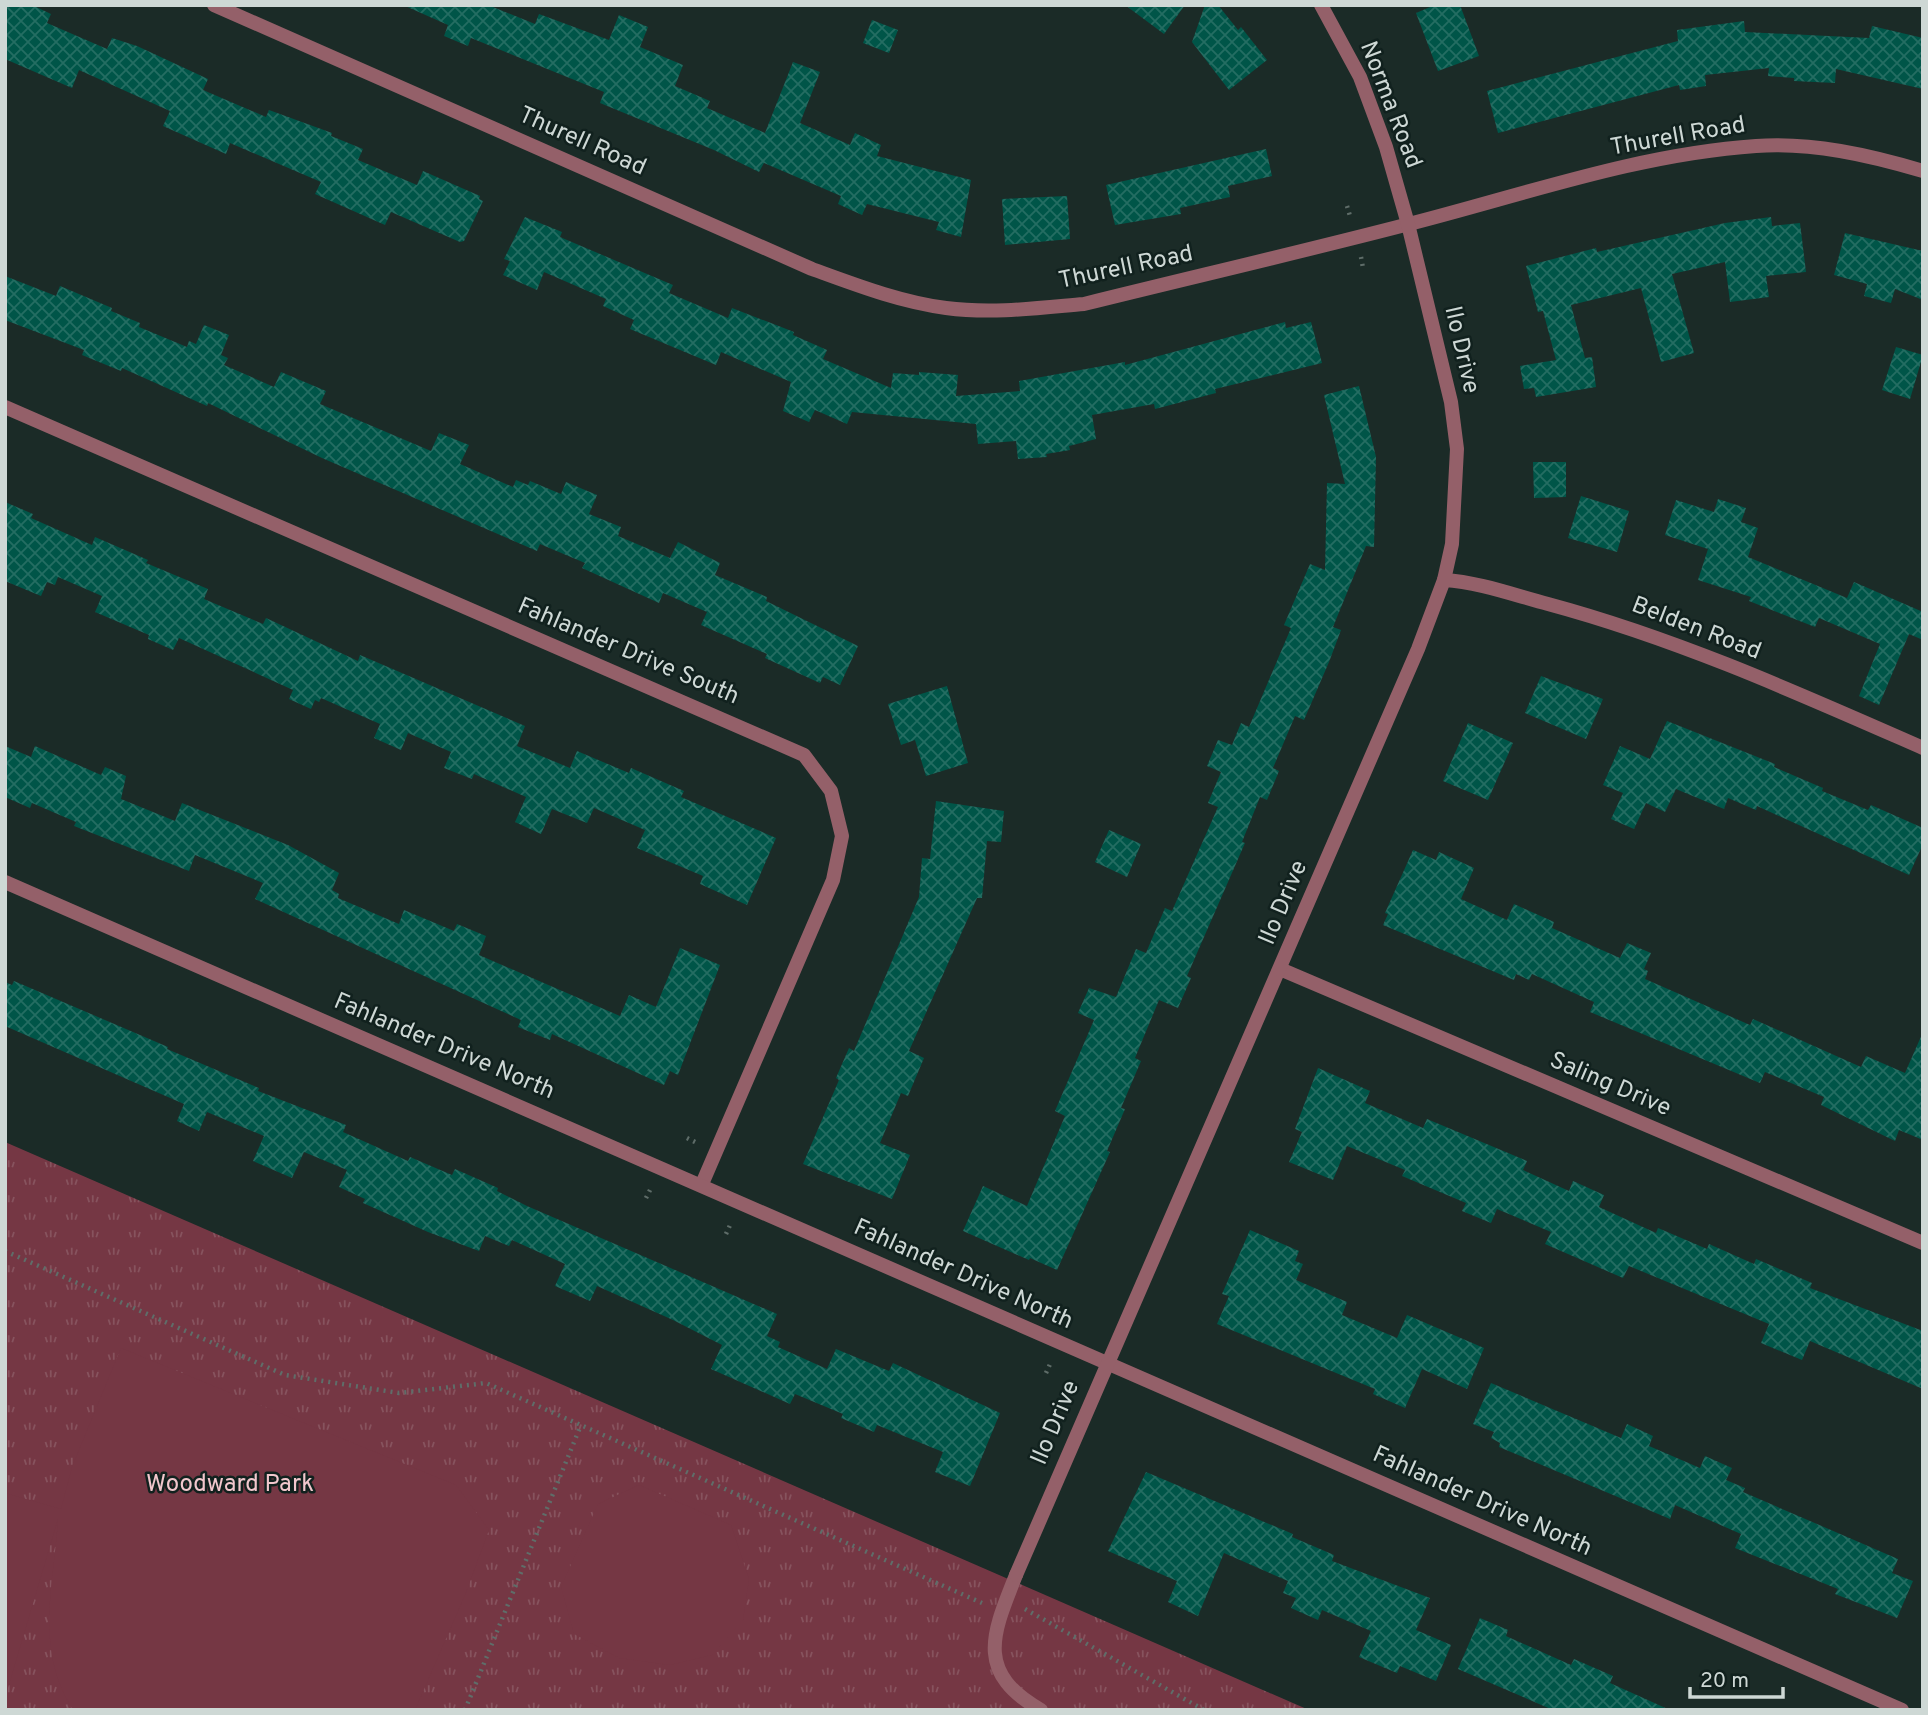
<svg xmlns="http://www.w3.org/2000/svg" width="1928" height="1715" font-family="Overpass,sans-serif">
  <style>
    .park { fill: url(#park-tufts) }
    .pitch { fill: #753744 }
    .building { fill: url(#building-cross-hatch) }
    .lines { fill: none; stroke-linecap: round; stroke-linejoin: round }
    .path { stroke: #5f6d69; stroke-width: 4.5; stroke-dasharray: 2 5; stroke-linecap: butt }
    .service { stroke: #946069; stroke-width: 14 }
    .minor { stroke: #946069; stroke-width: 14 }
    .labels { text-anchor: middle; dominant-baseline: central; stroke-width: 5; stroke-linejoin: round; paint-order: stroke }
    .street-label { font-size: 24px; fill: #ced8d5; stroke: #11211e }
    .park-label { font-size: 24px; fill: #f2c7cd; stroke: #11211e }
  </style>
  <defs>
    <pattern id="park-tufts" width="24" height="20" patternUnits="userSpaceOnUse" patternTransform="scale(1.75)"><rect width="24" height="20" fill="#753744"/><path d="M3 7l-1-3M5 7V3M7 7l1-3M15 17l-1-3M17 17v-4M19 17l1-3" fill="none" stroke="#87535e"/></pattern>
    <pattern id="building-cross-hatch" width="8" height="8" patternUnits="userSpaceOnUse" patternTransform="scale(1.75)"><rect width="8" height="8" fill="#005548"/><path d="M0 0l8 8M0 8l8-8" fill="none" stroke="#246d62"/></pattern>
  </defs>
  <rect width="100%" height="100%" fill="#1b2b27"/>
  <path class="park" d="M5,1142L1309,1710H5Z"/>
  <g class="pitch">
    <path d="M121,1348L456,1485L489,1530L465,1595L415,1710H73C34,1649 54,1584 58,1519L5,1698V1493L61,1509L72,1467Z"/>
    <path d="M639,1485L731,1525L749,1579L743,1620L712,1655L670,1665L619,1658L574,1634L561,1587L598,1504Z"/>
  </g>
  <g class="building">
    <path d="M5,5H32L51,14L47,23L107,49L112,38L137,46L208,79L203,90L266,117L269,110L332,133L331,136L363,149L358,160L417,185L423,171L480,196L479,199L483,201L464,241L460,242L391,212L385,225L315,194L321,182L230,143L226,154L163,126L170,111L79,70L72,88L5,59Z"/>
    <path d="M403,5H488L535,24L539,14L609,40L619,15L648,27L640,47L683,65L675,86L710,101L707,108L765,133L793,62L820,72L800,123L850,145L855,133L881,145L877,156L971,180L961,237L936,230L939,222L867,204L862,215L838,204L841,196L764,163L759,172L714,150L600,103L604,92L471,38L468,46L444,36L448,25Z"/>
    <path d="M1125,5H1185L1164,34Z"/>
    <path d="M1205,5H1218L1238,30L1241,27L1267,60L1229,90L1192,42Z"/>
    <path d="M1435,5H1460L1479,56L1438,71L1416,13Z"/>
    <path d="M872,20L898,30L889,53L863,43Z"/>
    <path d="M1744,21L1745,32L1869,38L1872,26L1923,38V89L1836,69L1835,83L1794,81V78L1768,76L1769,68L1705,75L1706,86L1680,90L1679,85L1498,133L1487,91L1678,41L1677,30Z"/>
    <path d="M1266,149L1272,176L1228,186L1230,197L1180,208L1181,214L1115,225L1106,185Z"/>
    <path d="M1067,196L1070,239L1005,245L1002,199Z"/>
    <path d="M525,217L562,232L560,237L673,285L669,293L728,318L732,308L794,332L793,335L827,350L823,359L891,388L893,373L919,375V372L958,375L956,396L1020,391L1019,381L1125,362V365L1285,322L1286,328L1311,322L1322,363L1215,389L1216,393L1155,409L1154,404L1092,415L1096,439L1069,446L1070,450L1046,454L1047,457L1018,459L1016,441L978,444L976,424L852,412L847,424L815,410L809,422L783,411L791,382L721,352L716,365L630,329L634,320L603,306L606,299L544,272L537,290L503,275L510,261L504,259Z"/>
    <path d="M1771,217L1772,226L1800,223L1806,272L1766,276L1769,297L1730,302L1725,262L1672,274L1694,353L1661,362L1641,288L1571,305L1585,358L1592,357L1596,387L1536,397L1534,388L1524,389L1520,366L1556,360L1543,311L1538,312L1526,266L1596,248L1597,252L1725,223Z"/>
    <path d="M1845,233L1923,251V300L1895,289L1891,303L1864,296L1867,284L1834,275Z"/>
    <path d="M5,276L56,296L60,286L112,308L111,311L140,323L139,327L187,347L189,341L196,344L204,325L229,335L221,355L228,358L224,365L274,387L281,372L326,391L320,404L431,451L439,433L469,445L460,464L513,487L516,480L528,485L530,481L561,494L566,482L597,495L589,514L621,527L618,536L670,558L678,542L720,563L715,575L767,597L766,601L858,646L840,685L823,677L820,683L765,658L767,654L701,625L707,612L663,593L659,603L582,568L585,563L540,544L537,551L322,458L208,403L207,406L122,368L121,371L82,355L84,350L5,320Z"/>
    <path d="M1896,347L1923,355L1910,399L1882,390Z"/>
    <path d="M1359,386L1376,457L1374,547L1366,546L1333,627L1341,630L1329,662L1304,720L1295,716L1273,768L1279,771L1267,800L1260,797L1242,842L1245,843L1187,976L1191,978L1178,1008L1159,1000L1135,1058L1141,1061L1121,1108L1125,1109L1107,1151L1110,1152L1057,1270L1030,1258L1029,1260L963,1231L983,1186L1027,1206L1065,1116L1055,1111L1094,1020L1078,1013L1089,988L1116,997L1136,949L1146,953L1165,908L1172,911L1218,807L1208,803L1221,772L1207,766L1218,740L1232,745L1241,723L1249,727L1291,628L1284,625L1310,564L1325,570L1327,483L1345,484L1324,395Z"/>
    <path d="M1533,462H1566V497L1534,498Z"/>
    <path d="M1581,496L1629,511L1617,552L1568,538Z"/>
    <path d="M1718,499L1746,508L1741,522L1758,528L1748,557L1847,598L1854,582L1923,612V640L1909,634L1879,705L1859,696L1880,644L1819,618L1815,627L1749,601L1751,597L1698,580L1708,549L1665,535L1676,500L1714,512Z"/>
    <path d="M5,502L33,514L31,518L92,545L95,537L148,560L146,563L208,589L204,599L263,624L266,618L358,661L360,655L525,726L517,746L570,768L577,751L629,773L631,768L684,791L681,797L776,838L747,905L700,884L703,876L637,848L645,830L594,808L587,823L552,809L541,834L515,822L526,797L474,774L472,779L444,768L451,752L408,733L401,750L374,738L380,724L321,698L319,702L315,700L311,709L289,699L293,690L179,638L173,650L148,639L149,635L95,612L102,596L58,577L55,585L47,582L41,596L5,581Z"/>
    <path d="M1541,676L1603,699L1586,739L1525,713Z"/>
    <path d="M947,686L968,763L926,776L915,740L901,745L888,704Z"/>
    <path d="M1667,721L1775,764L1774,767L1823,788L1822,791L1868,810L1871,805L1923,828V844L1909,875L1757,806L1756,810L1728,798L1724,809L1676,789L1665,812L1646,803L1634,829L1611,819L1623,793L1603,785L1620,746L1650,759Z"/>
    <path d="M1468,723L1513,743L1488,800L1443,781Z"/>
    <path d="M5,746L31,757L35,746L101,775L105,767L126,776L121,799L175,821L182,803L288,845L339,873L332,890L339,894L338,898L399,924L404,910L454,931L457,924L486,936L479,955L620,1016L629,995L656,1007L680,948L720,965L678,1075L670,1071L664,1085L552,1034L550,1040L518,1027L521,1020L255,899L263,883L195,855L189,871L74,826L76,822L32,803L30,808L5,797Z"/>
    <path d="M936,801L1004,811L1001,842L987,841L982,898H977L909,1051L924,1058L908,1096L901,1093L880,1143L910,1155L892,1199L803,1164L839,1080L836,1078L849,1048L854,1051L919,897L922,858L930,859Z"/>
    <path d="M1109,830L1141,844L1127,877L1095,862Z"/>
    <path d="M1413,850L1436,860L1439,852L1474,868L1461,899L1507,920L1514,904L1554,922L1552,928L1620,958L1627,943L1651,953L1644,969L1648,971L1645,979L1750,1025L1753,1019L1861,1067L1866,1056L1905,1073L1923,1032V1140L1899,1130L1895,1141L1821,1105L1824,1097L1765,1072L1760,1083L1590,1012L1594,1002L1532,974L1529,980L1516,974L1514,980L1383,925L1388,914L1385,913Z"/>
    <path d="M14,981L168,1047L167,1049L259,1088L258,1091L346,1125L343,1132L408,1161L410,1157L452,1175L455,1169L498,1188L497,1191L527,1206L777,1314L767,1336L780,1342L778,1347L827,1369L836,1349L889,1371L893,1363L1000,1413L970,1486L935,1472L943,1452L877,1425L874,1432L841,1418L843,1414L795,1394L790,1404L711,1369L722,1345L673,1320L597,1286L590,1301L555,1286L565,1264L512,1240L509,1246L485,1236L479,1251L428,1232L363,1203L365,1199L339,1187L347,1170L304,1152L292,1178L253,1161L264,1136L207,1112L199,1131L177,1121L184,1104L5,1026V982L12,985Z"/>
    <path d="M1318,1068L1370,1091L1365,1103L1423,1128L1427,1119L1527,1161L1523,1170L1569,1191L1573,1181L1604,1195L1599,1207L1656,1233L1658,1228L1707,1249L1709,1244L1754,1264L1756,1259L1812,1283L1810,1288L1923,1331V1389L1810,1341L1802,1360L1761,1343L1769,1324L1629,1266L1623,1278L1545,1244L1551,1232L1497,1209L1491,1223L1462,1211L1466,1203L1402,1176L1405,1170L1347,1146L1333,1180L1289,1162L1302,1132L1295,1129Z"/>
    <path d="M1250,1230L1299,1251L1295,1261L1303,1264L1296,1280L1347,1302L1342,1315L1397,1338L1407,1315L1484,1348L1467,1389L1422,1369L1405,1408L1373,1394L1375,1389L1217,1324L1229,1296L1222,1294Z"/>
    <path d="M1491,1383L1621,1438L1627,1424L1653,1436L1649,1446L1700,1468L1705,1456L1732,1468L1726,1480L1745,1488L1743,1492L1898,1559L1892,1573L1913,1581L1897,1618L1835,1594L1838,1589L1735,1548L1741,1534L1675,1505L1670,1519L1499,1447L1500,1443L1491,1438L1494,1432L1473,1424Z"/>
    <path d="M1146,1472L1293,1534L1292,1537L1334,1555L1332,1561L1430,1598L1416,1630L1451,1645L1436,1681L1400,1666L1397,1673L1359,1657L1371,1631L1322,1610L1318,1620L1291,1608L1296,1598L1283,1593L1288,1581L1224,1553L1198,1616L1168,1602L1177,1581L1108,1551Z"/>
    <path d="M1480,1618L1508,1630L1506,1636L1571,1665L1574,1659L1613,1676L1610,1683L1670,1710H1553L1458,1669Z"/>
  </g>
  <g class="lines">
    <g class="path">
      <path d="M1347,206L1350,216"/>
      <path d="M1361,257L1363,268"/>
      <path d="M687,1138L697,1143"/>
      <path d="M646,1198L651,1188"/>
      <path d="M726,1234L731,1223"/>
      <path d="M5,1251L285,1375L399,1393L486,1383L982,1603"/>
      <path d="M1046,1373L1051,1362"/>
      <path d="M1025,1609L1204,1710"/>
      <path d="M465,1710L581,1425"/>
    </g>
    <path class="service" d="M1016,1575C993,1633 974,1672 1041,1710"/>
    <g class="minor">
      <path d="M214,5L812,269C856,285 900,302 946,308C992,314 1038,308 1084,304C1193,277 1301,252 1409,224C1523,195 1638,154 1756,146C1812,142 1869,155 1923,171"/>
      <path d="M5,407L804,755L831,791L842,836L833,880L702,1184"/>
      <path d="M1444,580C1479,582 1514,595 1548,604C1678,639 1800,694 1923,748"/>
      <path d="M5,882L1902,1710"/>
      <path d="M1280,969L1923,1243"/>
      <path d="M1016,1575L1418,649L1444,580L1452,544L1457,449L1451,402L1408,224L1386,147L1360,77L1321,5"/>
    </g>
  </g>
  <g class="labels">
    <g class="street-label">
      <text transform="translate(1390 105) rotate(69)">Norma Road</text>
      <text transform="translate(1678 137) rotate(-10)">Thurell Road</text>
      <text transform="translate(582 142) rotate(24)">Thurell Road</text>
      <text transform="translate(1126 268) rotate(-12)">Thurell Road</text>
      <text transform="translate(1461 350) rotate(77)">Ilo Drive</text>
      <text transform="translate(1696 629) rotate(21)">Belden Road</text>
      <text transform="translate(628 652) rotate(23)">Fahlander Drive South</text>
      <text transform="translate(1284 903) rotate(-67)">Ilo Drive</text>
      <text transform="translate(444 1047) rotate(23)">Fahlander Drive North</text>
      <text transform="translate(1610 1085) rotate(23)">Saling Drive</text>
      <text transform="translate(963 1275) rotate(24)">Fahlander Drive North</text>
      <text transform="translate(1056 1423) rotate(-67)">Ilo Drive</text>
      <text transform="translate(1482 1502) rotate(24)">Fahlander Drive North</text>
    </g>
    <g class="park-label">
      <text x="230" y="1485">Woodward Park</text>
    </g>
  </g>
  <rect width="1928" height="1715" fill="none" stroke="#ced8d5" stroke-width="14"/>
  <path d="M1690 1687v10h93v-10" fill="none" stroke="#ced8d5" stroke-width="3.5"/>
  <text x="1700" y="1687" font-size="21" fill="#ced8d5" stroke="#11211e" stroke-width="5" paint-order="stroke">20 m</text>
</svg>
